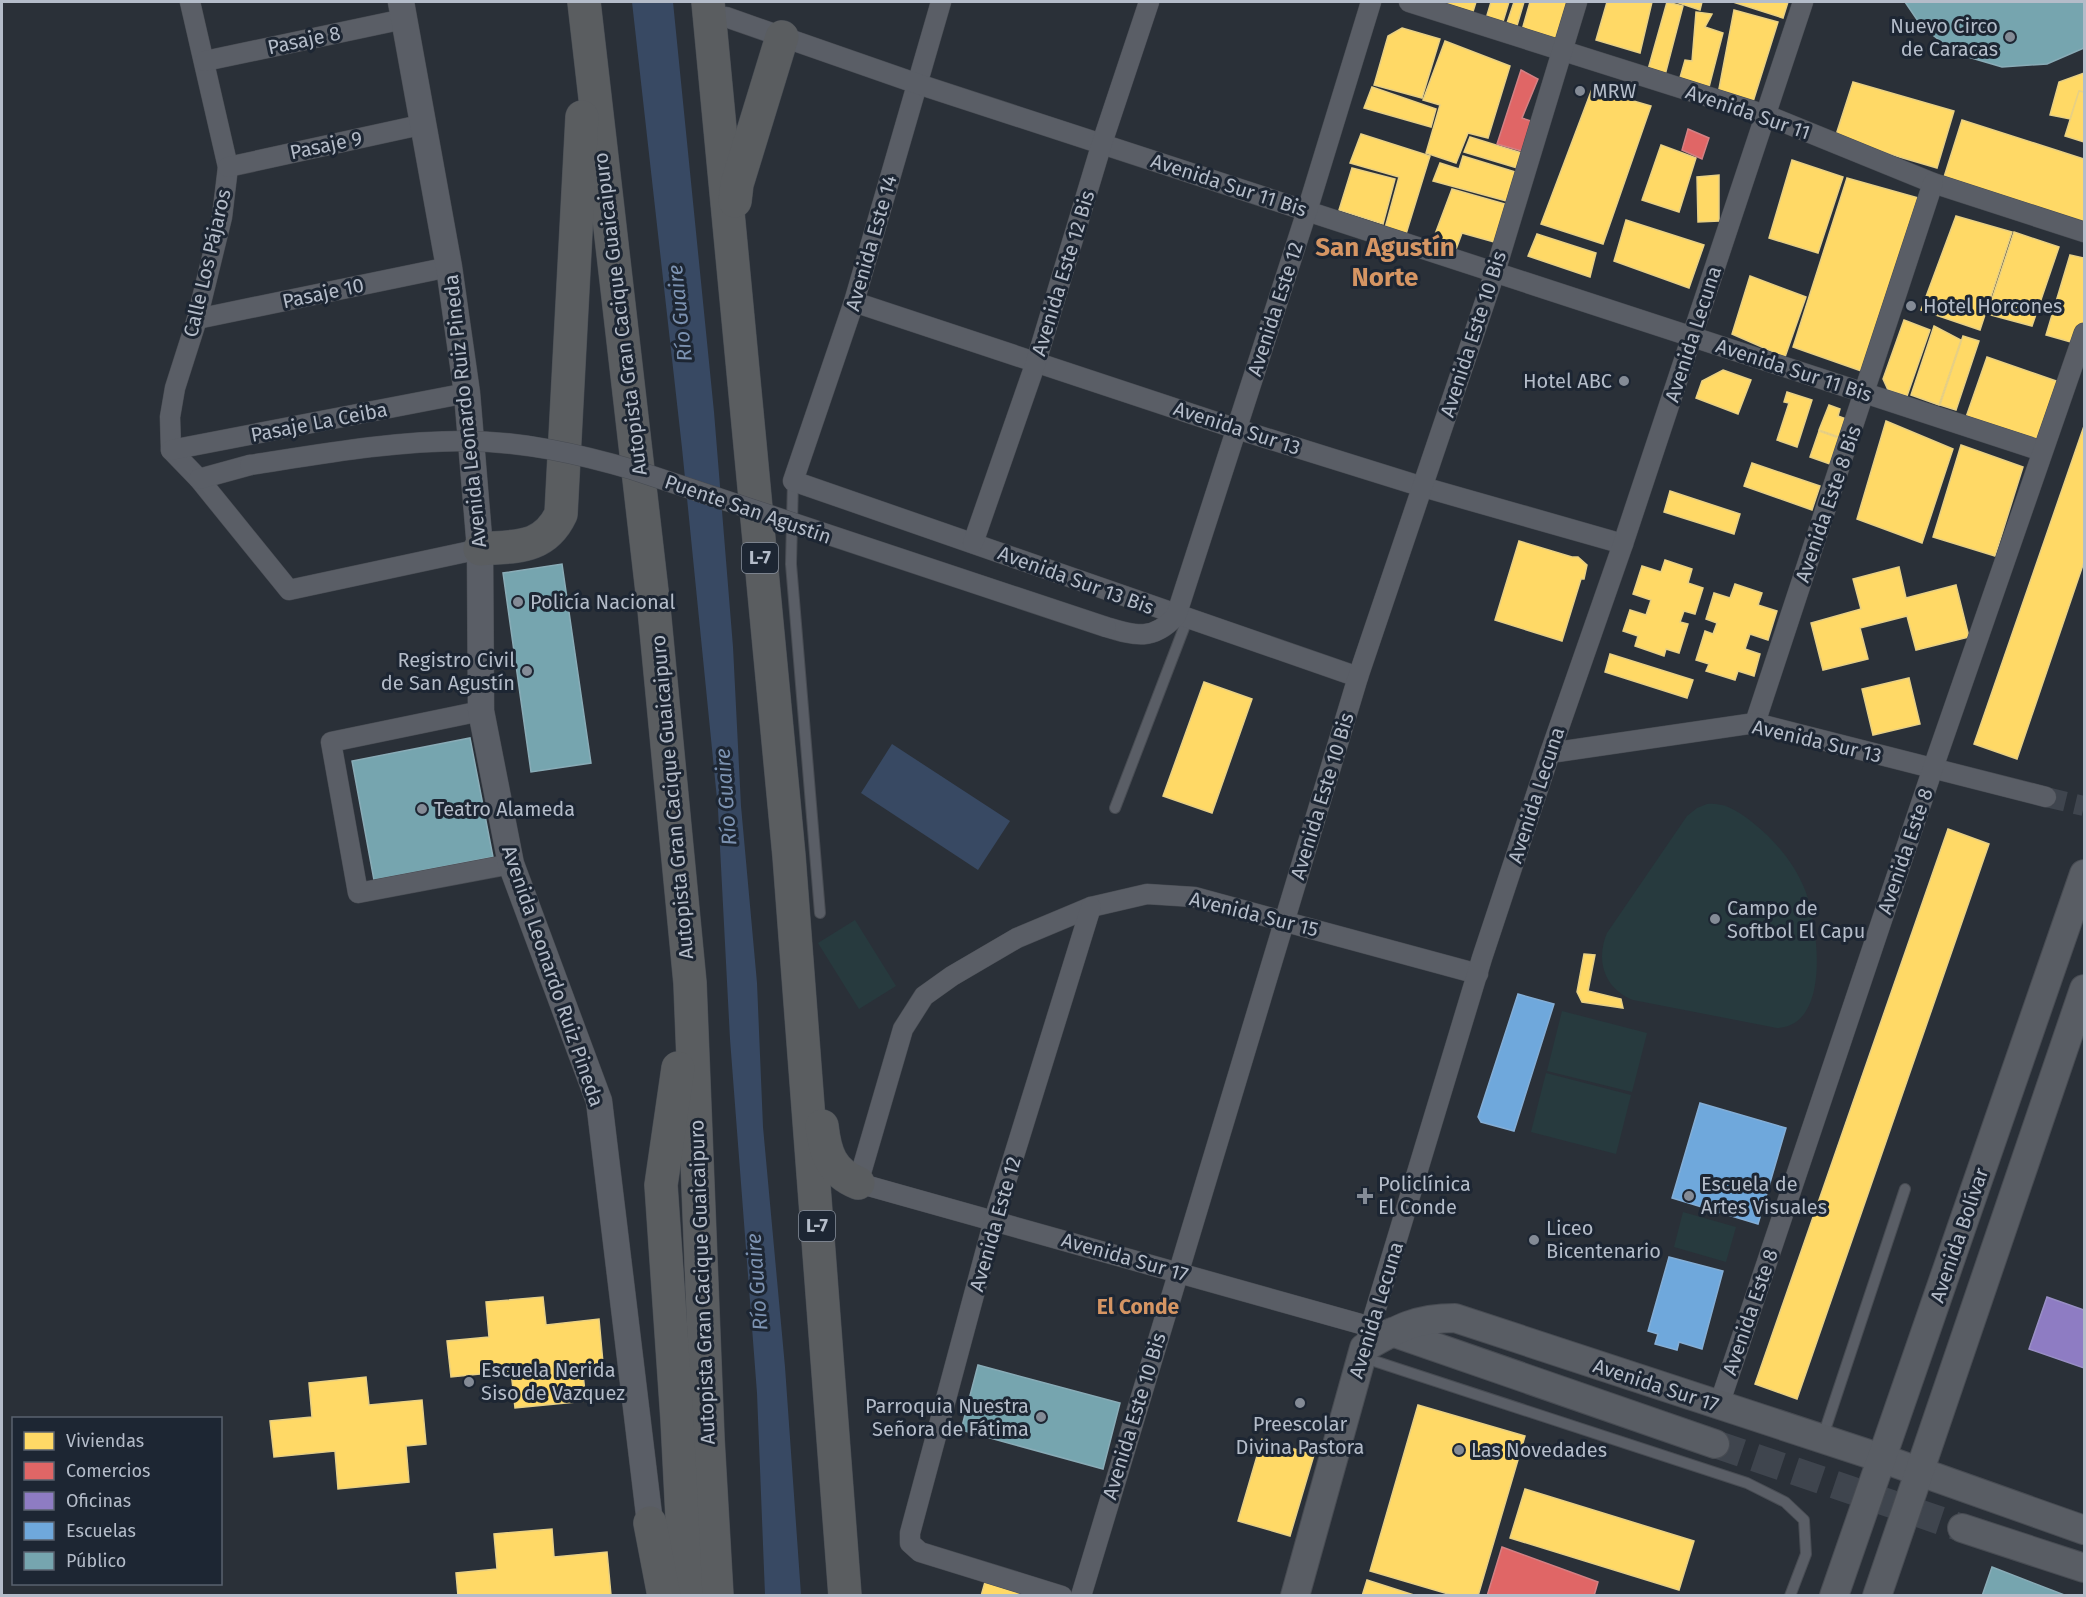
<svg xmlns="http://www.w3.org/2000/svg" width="2086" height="1597" font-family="'Fira Sans',sans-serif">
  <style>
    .green { fill: #273a3e }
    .water { fill: #384963 }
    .homes { fill: #ffd966; stroke: #e8d084; stroke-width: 1.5 }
    .shops { fill: #e06666; stroke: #d38084; stroke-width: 1.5 }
    .offices { fill: #8e7cc3; stroke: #998fc5; stroke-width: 1.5 }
    .schools { fill: #6fa8dc; stroke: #84aed6; stroke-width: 1.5 }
    .public { fill: #76a5af; stroke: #89acb7; stroke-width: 1.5 }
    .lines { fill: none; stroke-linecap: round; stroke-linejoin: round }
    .minor-tunnel { stroke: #3f454e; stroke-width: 20; stroke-dasharray: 20 10; stroke-linecap: butt }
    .secondary-tunnel { stroke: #3f454e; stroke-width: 28; stroke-dasharray: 28 14; stroke-linecap: butt }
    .service-casing { stroke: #484c53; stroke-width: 12 }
    .minor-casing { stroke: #484c53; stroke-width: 21 }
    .tertiary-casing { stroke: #484c53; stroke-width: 27 }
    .secondary-casing { stroke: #484c53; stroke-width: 30 }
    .motorway-casing { stroke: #474c53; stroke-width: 34 }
    .service { stroke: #5a5e66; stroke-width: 10 }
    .minor { stroke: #5a5e66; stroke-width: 20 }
    .tertiary { stroke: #5a5e66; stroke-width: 26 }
    .secondary { stroke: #595d64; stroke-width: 28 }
    .motorway { stroke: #5a5d60; stroke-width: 33 }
    .minor-bridge-casing { stroke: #484c53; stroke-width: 21; stroke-linecap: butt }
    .minor-bridge { stroke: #5a5e66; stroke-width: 20 }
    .poi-dot { fill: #848b96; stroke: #1d2633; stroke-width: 2 }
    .labels { text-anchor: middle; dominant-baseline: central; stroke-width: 6; stroke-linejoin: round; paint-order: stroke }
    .shield { fill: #1d2633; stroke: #878f9c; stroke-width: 1.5 }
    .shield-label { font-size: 18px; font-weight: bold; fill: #b4bcc9 }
    .poi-label { font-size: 20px; fill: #b4bcc9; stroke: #1d2633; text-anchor: start }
    .street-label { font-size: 20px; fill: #b4bcc9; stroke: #1d2633 }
    .water-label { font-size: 21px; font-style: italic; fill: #7c92b1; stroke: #1d2633 }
    .neighbourhood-label { font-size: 21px; font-weight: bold; fill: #d59563; stroke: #1d2633 }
    .district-label { font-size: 26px; font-weight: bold; fill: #d59563; stroke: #1d2633 }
  </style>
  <rect width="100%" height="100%" fill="#2a3038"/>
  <g class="green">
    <path d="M1707,804C1725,802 1739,812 1752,822C1775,840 1794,863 1805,890C1818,924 1832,1026 1777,1028L1633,1000C1605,989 1595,961 1607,933L1687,816L1697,808Z"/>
    <path d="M855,920L896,986L859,1009L818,943Z"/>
    <path d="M1562,1011L1647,1033L1632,1092L1547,1071Z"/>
    <path d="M1546,1073L1631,1095L1616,1154L1531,1132Z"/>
    <path d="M1683,1212L1736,1227L1726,1262L1674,1247Z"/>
  </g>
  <g class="water">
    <path d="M632,2H673L714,412L733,647L741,806L757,983L763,1127L785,1367L801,1595H765L757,1393L730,1039L718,809L682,448Z"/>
    <path d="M892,744L1010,821L978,870L861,793Z"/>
  </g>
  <g class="homes">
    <path d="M1421,2H1476L1471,18Z"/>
    <path d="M1491,2H1509L1502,25L1485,22Z"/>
    <path d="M1514,2H1524L1516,29L1506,26Z"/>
    <path d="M1530,2H1573L1560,44L1522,30Z"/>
    <path d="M1607,2H1652L1640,53L1596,40Z"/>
    <path d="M1667,2L1683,6L1664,79L1647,73Z"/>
    <path d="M1676,2H1702L1700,10Z"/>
    <path d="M1733,2H1788L1783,18Z"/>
    <path d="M1734,10L1778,22L1752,105L1718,94Z"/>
    <path d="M1696,12L1712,14L1705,27L1723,33L1708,91L1679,81L1685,60L1692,61Z"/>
    <path d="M1402,28L1440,39L1422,98L1374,85L1388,36Z"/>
    <path d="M1445,41L1510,66L1488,138L1468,133L1456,163L1426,153L1440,105L1423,100Z"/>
    <path d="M2084,73V92L2079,91L2070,119L2050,115L2059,82Z"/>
    <path d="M1853,82L1954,111L1937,168L1835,138Z"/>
    <path d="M1372,87L1436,109L1431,127L1364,108Z"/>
    <path d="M1592,89L1651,106L1603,244L1541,224Z"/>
    <path d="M2079,91L2084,92V142L2065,136Z"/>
    <path d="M1962,120L2084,159V223L1944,177Z"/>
    <path d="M1361,134L1430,156L1406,234L1385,228L1399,177L1350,163Z"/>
    <path d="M1470,137L1528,155L1524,170L1464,152Z"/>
    <path d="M1661,145L1696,158L1679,212L1642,200Z"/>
    <path d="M1463,156L1522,174L1514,203L1433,181L1440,163L1459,169Z"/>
    <path d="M1792,160L1843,177L1818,253L1769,238Z"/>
    <path d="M1352,168L1395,179L1383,224L1339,210Z"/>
    <path d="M1719,175V221L1698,222L1697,177Z"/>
    <path d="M1847,178L1922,199L1867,373L1793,347Z"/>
    <path d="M1452,189L1512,206L1498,243L1462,233L1455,252L1431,245Z"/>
    <path d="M1956,216L2012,232L1980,330L1921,310Z"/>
    <path d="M1626,220L1704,245L1689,288L1614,261Z"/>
    <path d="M2014,232L2059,247L2032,326L1987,314Z"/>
    <path d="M1537,234L1596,253L1590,277L1528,256Z"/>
    <path d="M2070,255L2084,258V324L2078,344L2046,335Z"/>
    <path d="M1750,276L1806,297L1785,357L1732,334Z"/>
    <path d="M1904,320L1930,330L1907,396L1888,390L1883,379Z"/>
    <path d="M1934,326L1961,340L1939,405L1911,395Z"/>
    <path d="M1963,336L1979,341L1956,410L1940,405Z"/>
    <path d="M1987,357L2062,383L2040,446L1965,420Z"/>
    <path d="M1723,370L1751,380L1738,414L1696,398L1702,381Z"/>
    <path d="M1787,392L1812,400L1797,447L1777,440L1789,403L1784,402Z"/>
    <path d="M1829,405L1840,409L1838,416L1846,419L1839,437L1819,430Z"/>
    <path d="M1886,421L1953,449L1922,543L1857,519Z"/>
    <path d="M2084,426V562L2017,759L1974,744Z"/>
    <path d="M1819,431L1839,438L1830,464L1810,457Z"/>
    <path d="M1961,445L2023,467L1995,556L1933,537Z"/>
    <path d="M1752,463L1820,486L1812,510L1744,486Z"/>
    <path d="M1670,491L1740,514L1734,534L1664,512Z"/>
    <path d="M1519,541L1572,557H1578L1587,565L1584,579H1581L1562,641L1495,620Z"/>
    <path d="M1665,560L1692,569L1688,583L1703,588L1695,614L1684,611L1680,622L1688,624L1679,653L1666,649L1664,656L1635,646L1638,636L1623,631L1630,610L1646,615L1651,600L1633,594L1642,566L1661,572Z"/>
    <path d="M1899,567L1906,598L1956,585L1969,637L1916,650L1907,616L1860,628L1868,659L1823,670L1811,623L1861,609L1853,579Z"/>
    <path d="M1735,584L1762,593L1758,605L1777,611L1768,640L1750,634L1745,649L1760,654L1754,676L1738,671L1735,680L1706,671L1709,664L1696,660L1705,631L1713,634L1717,623L1706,619L1714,593L1730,598Z"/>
    <path d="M1610,654L1693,680L1687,698L1605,672Z"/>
    <path d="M1909,678L1920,724L1873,735L1862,689Z"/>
    <path d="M1204,682L1252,699L1212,813L1163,796Z"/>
    <path d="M1948,829L1989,844L1797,1399L1755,1384Z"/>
    <path d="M1584,954L1595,955L1588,991L1621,999L1623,1008L1582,1002L1577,992Z"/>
    <path d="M543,1297L546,1325L599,1319L603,1363L582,1365L586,1401L515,1408L511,1371L451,1377L447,1341L489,1337L486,1302Z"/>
    <path d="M366,1377L369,1405L422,1400L426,1444L406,1446L409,1482L338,1489L335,1451L274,1457L270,1421L312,1417L309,1383Z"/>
    <path d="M1418,1405L1525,1436L1478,1596H1455L1370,1571Z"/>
    <path d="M1262,1439L1314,1455L1290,1536L1238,1521Z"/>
    <path d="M1525,1489L1694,1541L1679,1590L1510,1538Z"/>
    <path d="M552,1529L554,1557L607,1552L611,1595L458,1596L456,1573L497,1569L494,1534Z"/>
    <path d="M1367,1580L1417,1596H1362Z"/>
    <path d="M985,1582L1031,1596H981Z"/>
  </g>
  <g class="shops">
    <path d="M1521,70L1538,79L1522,118L1537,123L1529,153L1497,144Z"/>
    <path d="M1688,129L1709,138L1702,159L1682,150Z"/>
    <path d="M1502,1547L1598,1582L1594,1596H1487Z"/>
  </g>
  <path class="offices" d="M2047,1297L2084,1310V1368L2029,1349Z"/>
  <g class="schools">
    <path d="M1518,994L1554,1004L1514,1131L1481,1122L1478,1117Z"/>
    <path d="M1700,1103L1786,1128L1758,1224L1672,1198Z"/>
    <path d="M1669,1257L1723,1271L1702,1349L1679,1342L1677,1350L1655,1344L1658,1334L1648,1331Z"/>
  </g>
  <g class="public">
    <path d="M1905,2H2084V48L2047,64L2002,67L1958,54L1922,27Z"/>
    <path d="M562,564L591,763L531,772L503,573Z"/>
    <path d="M470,738L493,857L374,880L352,761Z"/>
    <path d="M978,1365L1120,1403L1103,1469L961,1430Z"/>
    <path d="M1992,1567L2067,1596H1982Z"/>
  </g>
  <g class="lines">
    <path class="minor-tunnel" d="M2046,797L2084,806"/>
    <path class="secondary-tunnel" d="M1715,1444L1962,1528"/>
    <g class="service-casing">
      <g id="service">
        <path d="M793,481L791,564L820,913"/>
        <path d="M1115,808L1187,620"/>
        <path d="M1362,1357L1747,1483L1785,1502L1804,1520L1806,1554L1790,1596"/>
        <path d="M1823,1436L1905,1189"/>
      </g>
    </g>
    <g class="minor-casing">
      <g id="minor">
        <path d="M190,2L228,167L222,217L197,319L175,388L170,417L171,450L199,479L289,590L480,549"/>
        <path d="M941,2L854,302L793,481L1358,677"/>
        <path d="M1409,2L1766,115L1933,183L2084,232"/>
        <path d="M726,17L918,84L2042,451"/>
        <path d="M205,61L404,19"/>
        <path d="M228,167L425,124"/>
        <path d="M854,302L1237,429L1423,487L1623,544"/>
        <path d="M197,319L449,267"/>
        <path d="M171,450L467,393"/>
        <path d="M199,479L250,465"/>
        <path d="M973,543L1036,362L1102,143L1149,2"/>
        <path d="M1106,627C1136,636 1153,641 1176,616L1307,211L1371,2"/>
        <path d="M481,711L331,742L358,893L511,864"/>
        <path d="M1755,723L1933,183"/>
        <path d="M1550,753L1755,723L2046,797"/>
        <path d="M1382,1330L858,1183L903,1029L924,996L952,976L1017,938L1091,907L1147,894L1194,897L1478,974"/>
        <path d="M1364,1348L1482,958L1550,753L1623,544L1803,2"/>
        <path d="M1719,1405L1933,768L2084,333"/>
        <path d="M1062,1596L920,1552L910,1543V1533L994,1220L1091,907"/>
        <path d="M1081,1596L1358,677L1495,272L1577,2"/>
      </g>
    </g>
    <g class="tertiary-casing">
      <path id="tertiary" d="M401,2L449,267L467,393L480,549L481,711L511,864L599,1101L650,1523"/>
    </g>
    <g class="secondary-casing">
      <g id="secondary">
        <path d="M1392,1332L1715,1444"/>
        <path d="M1962,1528L2084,1568"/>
        <path d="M1295,1596L1364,1348C1397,1329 1415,1318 1455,1318L1881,1458L2084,1530"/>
        <path d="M1834,1596L2084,874"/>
        <path d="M1877,1596L2084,989"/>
      </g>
    </g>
    <g class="motorway-casing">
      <g id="motorway">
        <path d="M584,2L654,609L690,983L708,1439L717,1596"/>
        <path d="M708,2L789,856L845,1596"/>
        <path d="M735,201L737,184L782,37"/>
        <path d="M480,549C515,546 544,550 561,514L582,117"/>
        <path d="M678,1068L661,1185L677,1419L686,1596"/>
        <path d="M822,1126C825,1153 831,1172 858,1183"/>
        <path d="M650,1523L664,1596"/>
      </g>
    </g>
    <use href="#service" class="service"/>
    <use href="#minor" class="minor"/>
    <use href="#tertiary" class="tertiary"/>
    <use href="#secondary" class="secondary"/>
    <use href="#motorway" class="motorway"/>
    <g class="minor-bridge-casing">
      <path id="minor-bridge" d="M250,465C321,454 392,441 464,441C522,441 579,454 634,470L1106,627"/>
    </g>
    <use href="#minor-bridge" class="minor-bridge"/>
  </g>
  <g class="poi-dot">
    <circle cx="2010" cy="37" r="6"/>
    <circle cx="1580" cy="91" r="6"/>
    <circle cx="1911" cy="306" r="6"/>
    <circle cx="1624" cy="381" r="6"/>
    <circle cx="518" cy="602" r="6"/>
    <circle cx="527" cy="671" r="6"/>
    <circle cx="422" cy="809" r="6"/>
    <circle cx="1715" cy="919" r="6"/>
    <path d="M1362 1187h6v6h6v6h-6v6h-6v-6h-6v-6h6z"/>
    <circle cx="1689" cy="1196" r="6"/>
    <circle cx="1534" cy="1240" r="6"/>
    <circle cx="469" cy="1382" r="6"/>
    <circle cx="1300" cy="1403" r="6"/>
    <circle cx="1041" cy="1417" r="6"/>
    <circle cx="1459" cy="1450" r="6"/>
  </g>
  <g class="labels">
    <g class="shield">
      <rect x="742" y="543" width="36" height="30" rx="4.5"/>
      <rect x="799" y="1211" width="36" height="30" rx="4.5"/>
    </g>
    <g class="shield-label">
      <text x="760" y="558">L-7</text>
      <text x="817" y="1226">L-7</text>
    </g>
    <g class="poi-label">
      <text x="1998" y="26" text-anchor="end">Nuevo Circo<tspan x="1998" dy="23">de Caracas</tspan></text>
      <text x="1592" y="91">MRW</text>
      <text x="1923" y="306">Hotel Horcones</text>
      <text x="1612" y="381" text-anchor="end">Hotel ABC</text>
      <text x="530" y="602">Policía Nacional</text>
      <text x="515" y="660" text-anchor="end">Registro Civil<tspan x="515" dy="23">de San Agustín</tspan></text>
      <text x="434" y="809">Teatro Alameda</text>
      <text x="1727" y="908">Campo de<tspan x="1727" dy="23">Softbol El Capu</tspan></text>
      <text x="1378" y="1184">Policlínica<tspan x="1378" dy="23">El Conde</tspan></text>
      <text x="1701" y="1184">Escuela de<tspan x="1701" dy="23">Artes Visuales</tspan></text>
      <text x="1546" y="1228">Liceo<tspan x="1546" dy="23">Bicentenario</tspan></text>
      <text x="481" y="1370">Escuela Nerida<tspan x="481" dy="23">Siso de Vazquez</tspan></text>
      <text x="1029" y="1406" text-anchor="end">Parroquia Nuestra<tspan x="1029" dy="23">Señora de Fátima</tspan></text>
      <text x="1300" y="1424" text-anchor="middle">Preescolar<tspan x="1300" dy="23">Divina Pastora</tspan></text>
      <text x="1471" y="1450">Las Novedades</text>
    </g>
    <g class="street-label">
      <text transform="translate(304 40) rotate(-12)">Pasaje 8</text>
      <text transform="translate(1748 112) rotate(19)">Avenida Sur 11</text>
      <text transform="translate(326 145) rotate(-12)">Pasaje 9</text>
      <text transform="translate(1229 185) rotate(18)">Avenida Sur 11 Bis</text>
      <text transform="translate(871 243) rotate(-74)">Avenida Este 14</text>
      <text transform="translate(207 263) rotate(-77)">Calle Los Pájaros</text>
      <text transform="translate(1063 273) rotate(-73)">Avenida Este 12 Bis</text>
      <text transform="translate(323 293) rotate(-12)">Pasaje 10</text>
      <text transform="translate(1275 309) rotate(-72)">Avenida Este 12</text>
      <text transform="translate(620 314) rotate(-97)">Autopista Gran Cacique Guaicaipuro</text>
      <text transform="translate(1473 334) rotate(-72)">Avenida Este 10 Bis</text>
      <text transform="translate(1693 334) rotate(-72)">Avenida Lecuna</text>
      <text transform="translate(1794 370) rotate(18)">Avenida Sur 11 Bis</text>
      <text transform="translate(465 411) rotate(-96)">Avenida Leonardo Ruiz Pineda</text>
      <text transform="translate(319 422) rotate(-11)">Pasaje La Ceiba</text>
      <text transform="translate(1237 428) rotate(18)">Avenida Sur 13</text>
      <text transform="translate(1828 504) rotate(-71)">Avenida Este 8 Bis</text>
      <text transform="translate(748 509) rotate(19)">Puente San Agustín</text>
      <text transform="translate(1076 580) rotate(20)">Avenida Sur 13 Bis</text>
      <text transform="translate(1817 741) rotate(13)">Avenida Sur 13</text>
      <text transform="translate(1536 795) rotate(-72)">Avenida Lecuna</text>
      <text transform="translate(1322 796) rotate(-73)">Avenida Este 10 Bis</text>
      <text transform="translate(672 797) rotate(-95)">Autopista Gran Cacique Guaicaipuro</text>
      <text transform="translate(1905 851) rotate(-71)">Avenida Este 8</text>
      <text transform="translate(1254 914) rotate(14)">Avenida Sur 15</text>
      <text transform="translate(553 976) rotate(71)">Avenida Leonardo Ruiz Pineda</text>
      <text transform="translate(995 1224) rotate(-74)">Avenida Este 12</text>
      <text transform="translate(1959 1235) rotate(-71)">Avenida Bolívar</text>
      <text transform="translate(1125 1257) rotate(16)">Avenida Sur 17</text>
      <text transform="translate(702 1282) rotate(-92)">Autopista Gran Cacique Guaicaipuro</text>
      <text transform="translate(1376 1310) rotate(-73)">Avenida Lecuna</text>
      <text transform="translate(1750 1312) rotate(-71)">Avenida Este 8</text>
      <text transform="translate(1656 1385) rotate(18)">Avenida Sur 17</text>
      <text transform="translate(1134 1416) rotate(-73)">Avenida Este 10 Bis</text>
    </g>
    <g class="water-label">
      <text transform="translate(680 313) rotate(-96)">Río Guaire</text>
      <text transform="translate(726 797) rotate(-94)">Río Guaire</text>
      <text transform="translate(757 1282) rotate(-94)">Río Guaire</text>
    </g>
    <g class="neighbourhood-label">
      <text x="1138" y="1307">El Conde</text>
    </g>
    <g class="district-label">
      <text x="1385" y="247">San Agustín<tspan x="1385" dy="30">Norte</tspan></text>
    </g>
  </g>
  <rect width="2086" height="1597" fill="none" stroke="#b4bcc9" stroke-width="6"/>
  <rect x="12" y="1417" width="210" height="168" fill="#1d2633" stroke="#59626f" stroke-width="1.5"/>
  <rect x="24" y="1432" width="30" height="18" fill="#ffd966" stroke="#59626f" stroke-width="1.5"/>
  <text x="66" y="1447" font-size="18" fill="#b4bcc9">Viviendas</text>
  <rect x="24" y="1462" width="30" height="18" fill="#e06666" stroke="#59626f" stroke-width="1.5"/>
  <text x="66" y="1477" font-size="18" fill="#b4bcc9">Comercios</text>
  <rect x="24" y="1492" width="30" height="18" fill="#8e7cc3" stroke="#59626f" stroke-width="1.5"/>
  <text x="66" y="1507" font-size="18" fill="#b4bcc9">Oficinas</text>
  <rect x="24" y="1522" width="30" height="18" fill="#6fa8dc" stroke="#59626f" stroke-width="1.5"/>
  <text x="66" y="1537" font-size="18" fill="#b4bcc9">Escuelas</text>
  <rect x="24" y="1552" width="30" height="18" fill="#76a5af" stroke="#59626f" stroke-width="1.5"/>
  <text x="66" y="1567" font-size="18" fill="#b4bcc9">Público</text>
</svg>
